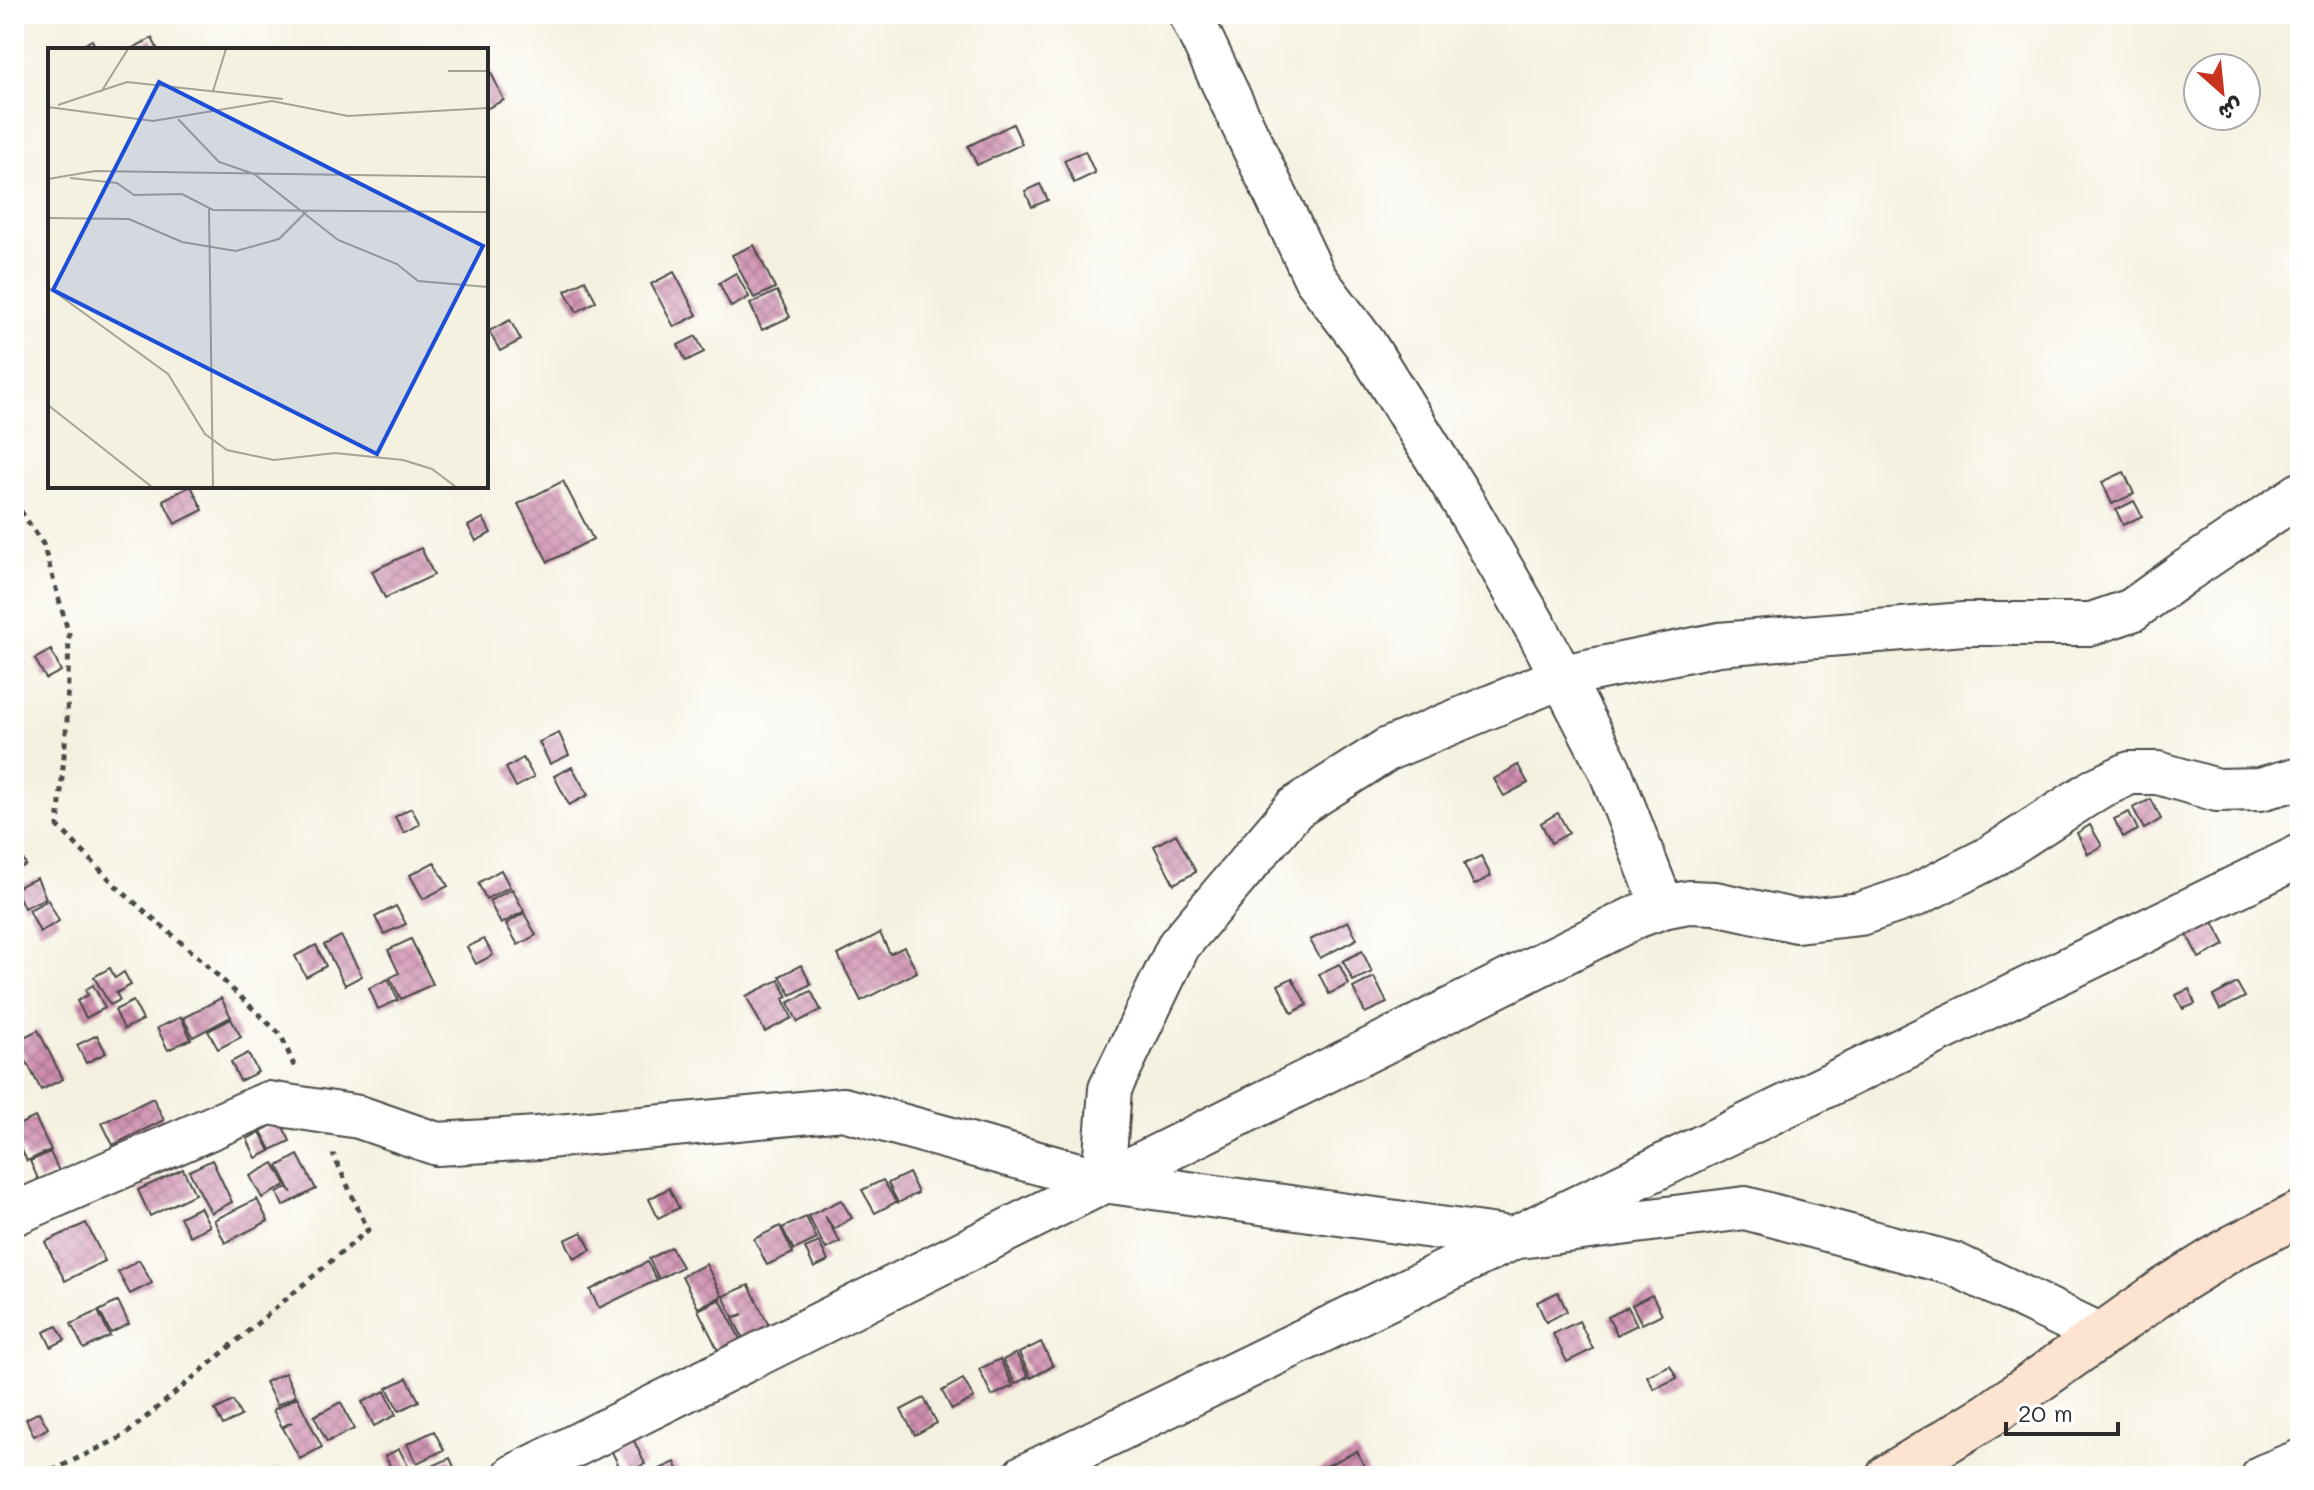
<svg xmlns="http://www.w3.org/2000/svg" width="2314" height="1490" font-family="Mali,'Playpen Sans Arabic',sans-serif">
  <style>
    .building { fill: url(#building-cross-hatch) }
    .lines { fill: none; stroke-linecap: round; stroke-linejoin: round }
    .street-casing { stroke: #494946; stroke-width: 46 }
    .secondary-casing { stroke: #494946; stroke-width: 48 }
    .path { stroke: #494946; stroke-width: 5; stroke-dasharray: 6 6; stroke-linecap: butt }
    .street { stroke: #fff; stroke-width: 42 }
    .secondary { stroke: #fde4d0; stroke-width: 44 }
    .inset-road { fill: none; stroke: #a4a298; stroke-width: 2 }
    .view { fill: #1d4ed8; fill-opacity: 0.15; stroke: #1d4ed8; stroke-width: 4 }
    .inset-edge { fill: none; stroke: #2b2b2b; stroke-width: 4 }
  </style>
  <defs>
    <pattern id="building-cross-hatch" width="8" height="8" patternUnits="userSpaceOnUse" patternTransform="scale(2)"><rect width="8" height="8" fill="#cf8eaf"/><path d="M0 0l8 8M0 8l8-8" fill="none" stroke="#a8748f"/></pattern>
  </defs>
  <rect width="100%" height="100%" fill="#fff"/>
  <filter id="ink" filterUnits="userSpaceOnUse"><feTurbulence type="fractalNoise" baseFrequency=".0125" numOctaves="2"/><feDisplacementMap in="SourceGraphic" scale="16" xChannelSelector="R" yChannelSelector="G"/><feConvolveMatrix kernelMatrix="1 2 1 2 8 2 1 2 1" color-interpolation-filters="sRGB"/></filter>
  <filter id="wash" filterUnits="userSpaceOnUse"><feTurbulence type="fractalNoise" baseFrequency=".006" numOctaves="4" result="noise"/><feDisplacementMap in="SourceGraphic" scale="32" xChannelSelector="R" yChannelSelector="G"/><feGaussianBlur stdDeviation="1.8" result="paint"/><feColorMatrix in="noise" values="0 0 0 0 0 0 0 0 0 0 0 0 0 0 0 0 0 1.4 0 .05"/><feComposite in="paint" operator="in"/></filter>
  <g filter="url(#wash)">
    <rect width="100%" height="100%" fill="#f5f1e1"/>
    <g id="blocks">
      <g class="building">
        <path d="M152,38L158,50H129Z"/>
        <path d="M92,40L97,50H73Z"/>
        <path d="M486,62L504,100L486,109Z"/>
        <path d="M1013,124L1022,144L977,165L968,146Z"/>
        <path d="M1085,151L1095,173L1074,183L1064,160Z"/>
        <path d="M14,170L23,190L14,195Z"/>
        <path d="M1040,184L1048,200L1032,207L1025,191Z"/>
        <path d="M754,245L775,288L754,298L732,255Z"/>
        <path d="M674,272L697,315L674,327L651,284Z"/>
        <path d="M736,273L749,297L731,307L719,283Z"/>
        <path d="M585,280L596,301L577,312L565,291Z"/>
        <path d="M777,291L790,317L762,330L750,304Z"/>
        <path d="M510,320L521,340L500,351L489,331Z"/>
        <path d="M696,336L704,352L686,361L678,345Z"/>
        <path d="M2124,472L2134,494L2112,504L2102,482Z"/>
        <path d="M563,481L593,539L548,562L518,504Z"/>
        <path d="M191,486L203,510L175,524L163,500Z"/>
        <path d="M2134,501L2142,516L2123,525L2116,510Z"/>
        <path d="M483,518L491,533L476,541L468,526Z"/>
        <path d="M421,548L434,575L385,598L372,571Z"/>
        <path d="M51,650L61,671L46,679L35,659Z"/>
        <path d="M559,733L569,755L550,764L539,742Z"/>
        <path d="M523,758L534,777L516,787L506,768Z"/>
        <path d="M1518,765L1528,783L1504,796L1494,779Z"/>
        <path d="M572,767L588,795L569,805L554,776Z"/>
        <path d="M2151,799L2161,819L2144,829L2133,808Z"/>
        <path d="M411,808L420,824L404,833L395,817Z"/>
        <path d="M2129,812L2138,830L2123,837L2114,819Z"/>
        <path d="M1558,813L1569,833L1551,843L1541,823Z"/>
        <path d="M2090,825L2102,846L2088,854L2077,833Z"/>
        <path d="M1176,834L1196,872L1174,884L1154,846Z"/>
        <path d="M18,849L26,865L14,871V851Z"/>
        <path d="M1481,856L1491,876L1474,885L1464,864Z"/>
        <path d="M434,862L448,886L423,899L410,875Z"/>
        <path d="M501,870L510,887L486,899L478,883Z"/>
        <path d="M37,878L46,898L24,908L15,888Z"/>
        <path d="M512,889L524,911L501,924L489,901Z"/>
        <path d="M48,900L59,921L40,932L29,910Z"/>
        <path d="M396,906L406,924L384,934L375,917Z"/>
        <path d="M524,913L536,935L518,945L506,924Z"/>
        <path d="M1348,921L1357,939L1320,958L1310,940Z"/>
        <path d="M2213,922L2225,945L2199,958L2187,935Z"/>
        <path d="M880,933L890,954L904,947L917,972L861,1001L838,955Z"/>
        <path d="M341,936L362,976L345,985L324,945Z"/>
        <path d="M411,939L433,984L401,999L390,978L399,973L388,950Z"/>
        <path d="M484,939L493,955L476,964L467,947Z"/>
        <path d="M316,945L326,966L306,977L295,956Z"/>
        <path d="M1362,951L1372,972L1353,981L1343,961Z"/>
        <path d="M1339,964L1349,984L1329,994L1319,974Z"/>
        <path d="M801,965L811,984L791,995L780,976Z"/>
        <path d="M110,968L115,978L124,972L131,985L116,993L120,1000L110,1005L94,977Z"/>
        <path d="M1374,977L1387,1003L1365,1013L1353,988Z"/>
        <path d="M1292,978L1307,1005L1292,1013L1278,985Z"/>
        <path d="M388,979L398,1000L378,1009L369,988Z"/>
        <path d="M779,980L788,997L783,999L792,1018L765,1032L746,996Z"/>
        <path d="M2237,983L2245,997L2220,1010L2213,996Z"/>
        <path d="M93,985L105,1008L86,1018L77,1001L88,995L85,990Z"/>
        <path d="M2189,989L2195,1004L2183,1009L2176,995Z"/>
        <path d="M811,991L821,1010L798,1022L788,1003Z"/>
        <path d="M221,998L231,1017L193,1037L183,1018Z"/>
        <path d="M133,1001L143,1020L124,1029L115,1010Z"/>
        <path d="M181,1017L191,1039L168,1050L157,1028Z"/>
        <path d="M231,1019L241,1037L218,1049L208,1031Z"/>
        <path d="M38,1030L63,1079L41,1090L16,1041Z"/>
        <path d="M97,1035L106,1053L86,1063L77,1045Z"/>
        <path d="M248,1053L258,1072L240,1081L231,1062Z"/>
        <path d="M153,1098L164,1120L113,1145L102,1123Z"/>
        <path d="M35,1117L51,1150L27,1161L14,1134V1127Z"/>
        <path d="M280,1121L290,1141L271,1150L261,1131Z"/>
        <path d="M260,1132L270,1151L256,1158L247,1139Z"/>
        <path d="M50,1152L59,1171L39,1181L30,1161Z"/>
        <path d="M298,1155L316,1189L283,1206L277,1193L288,1187L292,1193L278,1166Z"/>
        <path d="M212,1160L232,1202L211,1213L189,1171Z"/>
        <path d="M274,1163L286,1185L262,1198L250,1176Z"/>
        <path d="M183,1169L195,1194L150,1216L138,1190Z"/>
        <path d="M909,1173L918,1193L898,1203L888,1183Z"/>
        <path d="M883,1180L896,1202L875,1213L862,1190Z"/>
        <path d="M669,1188L679,1208L658,1218L649,1199Z"/>
        <path d="M257,1199L268,1221L225,1243L214,1220Z"/>
        <path d="M841,1200L852,1218L834,1229L825,1216L840,1242L826,1249L808,1216Z"/>
        <path d="M200,1207L210,1226L190,1236L180,1217Z"/>
        <path d="M806,1217L817,1239L794,1250L782,1228Z"/>
        <path d="M86,1223L105,1261L65,1281L45,1242Z"/>
        <path d="M780,1226L793,1253L767,1265L754,1239Z"/>
        <path d="M582,1232L591,1250L574,1259L565,1240Z"/>
        <path d="M819,1242L828,1261L814,1268L805,1248Z"/>
        <path d="M671,1247L682,1267L659,1279L649,1259Z"/>
        <path d="M139,1260L152,1283L130,1294L118,1272Z"/>
        <path d="M647,1262L657,1280L599,1308L590,1290Z"/>
        <path d="M706,1264L722,1296L698,1308L682,1276Z"/>
        <path d="M749,1285L770,1328L745,1342L733,1319L743,1314L733,1317L723,1296Z"/>
        <path d="M1558,1292L1567,1311L1546,1322L1537,1302Z"/>
        <path d="M1652,1295L1662,1314L1642,1324L1632,1305Z"/>
        <path d="M720,1299L741,1341L719,1352L698,1310Z"/>
        <path d="M118,1301L129,1324L111,1333L99,1311Z"/>
        <path d="M1628,1307L1637,1325L1617,1335L1608,1317Z"/>
        <path d="M98,1311L110,1336L84,1349L71,1324Z"/>
        <path d="M1579,1321L1593,1349L1567,1362L1553,1334Z"/>
        <path d="M57,1326L65,1340L51,1347L44,1332Z"/>
        <path d="M1041,1342L1053,1366L1031,1378L1019,1353Z"/>
        <path d="M1016,1353L1028,1377L1015,1384L1003,1360Z"/>
        <path d="M1000,1359L1013,1386L992,1396L979,1369Z"/>
        <path d="M1670,1365L1677,1378L1654,1389L1647,1376Z"/>
        <path d="M285,1373L296,1396L277,1405L265,1382Z"/>
        <path d="M407,1378L419,1401L399,1411L387,1388Z"/>
        <path d="M963,1379L974,1398L952,1410L942,1391Z"/>
        <path d="M385,1391L396,1415L374,1426L362,1402Z"/>
        <path d="M297,1397L322,1447L300,1459L283,1428L292,1422L282,1427L273,1410Z"/>
        <path d="M924,1398L937,1423L915,1435L901,1410Z"/>
        <path d="M233,1401L241,1416L223,1425L215,1410Z"/>
        <path d="M341,1402L354,1429L327,1442L314,1416Z"/>
        <path d="M39,1412L48,1428L34,1436L26,1419Z"/>
        <path d="M434,1431L444,1450L417,1463L407,1444Z"/>
        <path d="M633,1439L645,1464L623,1474L611,1450Z"/>
        <path d="M399,1449L408,1466L394,1473L385,1456Z"/>
        <path d="M1357,1451L1369,1476H1311L1310,1474Z"/>
        <path d="M450,1458L458,1476H429L426,1469Z"/>
        <path d="M675,1462L681,1476H653L651,1473Z"/>
        <path d="M278,1468L283,1476H262Z"/>
      </g>
    </g>
  </g>
  <g filter="url(#ink)">
    <use href="#blocks" fill-opacity="0" stroke="#494946" stroke-width="2"/>
    <g class="lines">
      <g class="street-casing">
        <g id="street">
          <path d="M1190,14L1315,278L1365,344L1464,503L1539,633L1609,768L1663,907"/>
          <path d="M1103,1181L1110,1089L1179,945L1295,808L1388,749L1567,675L1719,644L1964,624H2091L2132,610L2186,571L2300,494"/>
          <path d="M14,1214L268,1103L359,1117L437,1144L537,1138L843,1109L1103,1181L1511,1238L1745,1208L1954,1264L2099,1334"/>
          <path d="M514,1476L1638,916L1663,907L1689,902L1715,903L1797,921L1860,914L1916,895L1989,858L2096,789L2130,773H2158L2217,790L2260,789L2300,778"/>
          <path d="M1024,1476L2300,856"/>
          <path d="M2263,1476L2300,1461"/>
        </g>
      </g>
      <g class="secondary-casing">
        <path id="secondary" d="M1889,1476L1989,1415L2166,1289L2234,1247L2300,1214"/>
      </g>
      <g class="path">
        <path d="M14,501L43,544L69,634L67,720L58,826L120,890L197,956L281,1035L295,1068"/>
        <path d="M41,1476L124,1436L368,1230L333,1154"/>
      </g>
      <use href="#street" class="street"/>
      <use href="#secondary" class="secondary"/>
    </g>
  </g>
  <g transform="translate(48 48)">
    <rect width="440" height="440" fill="#f5f1e1"/>
    <path class="inset-road" d="M400,23H440M165,43L178,1M53,44L80,1M10,57L79,34L235,51M0,59L105,73L224,53L300,68L440,60M130,71L171,114L206,126L290,192L349,216L370,233L440,239M22,130L69,135L86,147L134,146L165,162L440,164M0,131L47,123L440,129M161,161L165,439M0,170L81,171L134,194L188,203L231,191L259,163M0,239L120,326L157,386L179,402L226,412L287,405L355,412L384,421L408,439M0,357L104,439"/>
    <path class="view" d="M111,34L435,198L329,406L5,242Z"/>
    <rect width="440" height="440" class="inset-edge"/>
  </g>
  <rect width="2314" height="1490" fill="none" stroke="#fff" stroke-width="48"/>
  <g transform="translate(2222 92) rotate(153)"><circle r="38" fill="#ffffff" stroke="#aaaaaa" stroke-width="2"/>
  <path d="M0-6L14 30L0 20L-14 30Z" fill="#c8321e"/>
  <text y="-12" font-size="22" font-weight="bold" text-anchor="middle" fill="#2b2b2b">ش</text>
  </g>
  <path d="M2006 1422v12h112v-12" fill="none" stroke="#2b2b2b" stroke-width="4"/>
  <text x="2018" y="1422" font-size="24" fill="#2b2b2b" stroke="#ffffff" stroke-width="6" paint-order="stroke">20 m</text>
</svg>
